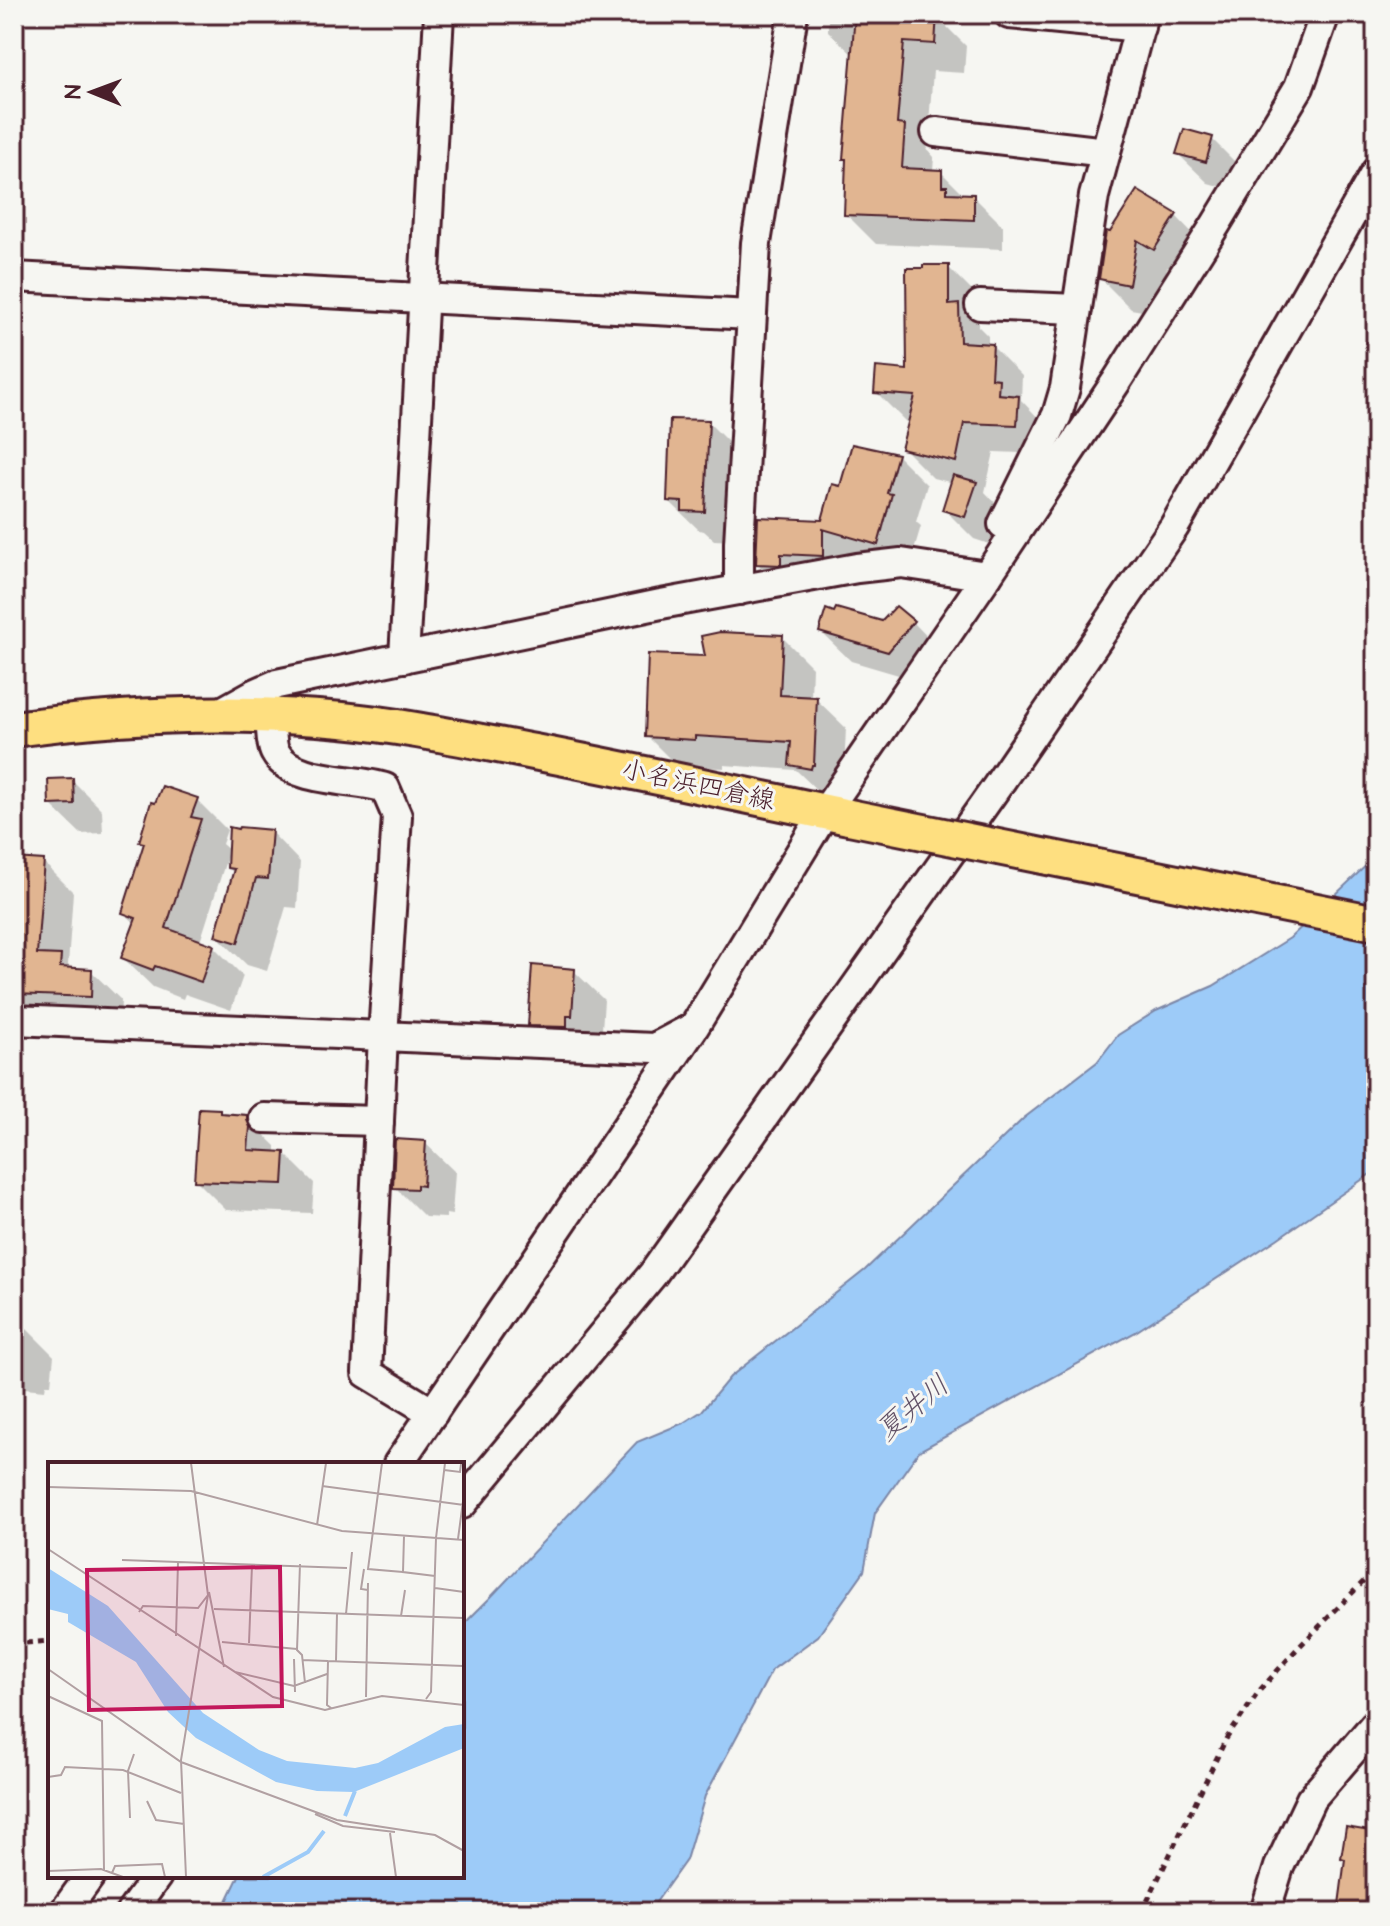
<svg xmlns="http://www.w3.org/2000/svg" width="1390" height="1926" font-family="'Architects Daughter','Klee One',sans-serif">
  <style>
    .water { fill: #9dcbf8; stroke: #7c86a6; stroke-width: 2 }
    .shadow { fill: #0003 }
    .building { fill: #e1b591; stroke: #4a1f2b; stroke-width: 2 }
    .lines { fill: none; stroke-linecap: round; stroke-linejoin: round }
    .minor-casing { stroke: #4a1f2b; stroke-width: 34 }
    .major-casing { stroke: #4a1f2b; stroke-width: 40 }
    .path { stroke: #4a1f2b; stroke-width: 5; stroke-dasharray: 6 6; stroke-linecap: butt }
    .minor { stroke: #f6f6f2; stroke-width: 28 }
    .major { stroke: #fedf80; stroke-width: 34 }
    .major-bridge-casing { stroke: #4a1f2b; stroke-width: 40; stroke-linecap: butt }
    .major-bridge { stroke: #fedf80; stroke-width: 34 }
    .labels { text-anchor: middle; dominant-baseline: central; stroke-width: 6; stroke-linejoin: round; paint-order: stroke }
    .street-label { font-size: 26px; fill: #4a1f2b; stroke: #f6f6f2 }
    .water-label { font-size: 28px; font-style: italic; fill: #635368; stroke: #f6f6f2 }
    .inset-river { fill: none; stroke: #9dcbf8; stroke-width: 4 }
    .inset-road { fill: none; stroke: #b1a0a2; stroke-width: 2 }
    .view { fill: #c2185b; fill-opacity: 0.15; stroke: #c2185b; stroke-width: 4 }
    .inset-edge { fill: none; stroke: #4a1f2b; stroke-width: 4 }
  </style>
  <rect width="100%" height="100%" fill="#f6f6f2"/>
  <filter id="ink" filterUnits="userSpaceOnUse"><feTurbulence type="fractalNoise" baseFrequency=".0125" numOctaves="2"/><feDisplacementMap in="SourceGraphic" scale="16" xChannelSelector="R" yChannelSelector="G"/><feConvolveMatrix kernelMatrix="1 2 1 2 8 2 1 2 1" color-interpolation-filters="sRGB"/></filter>
  <g filter="url(#ink)">
    <path class="water" d="M1376,856V1170L1277,1239L1134,1333L919,1451L875,1513L864,1571L818,1636L772,1670L705,1796L686,1860L649,1912H214L227,1901L239,1876H462V1626L489,1599L637,1442L683,1423L702,1411L730,1377L865,1270L1024,1118L1097,1062L1118,1035L1156,1011L1213,986L1290,938Z"/>
    <g class="shadow">
      <path d="M828,14H919L936,16L966,46L964,73L933,71L927,149L934,157L933,171L941,172L965,196H973L1003,226V249L876,244L846,214L854,56L828,31Z"/>
      <path d="M1199,14H1241V24L1207,22Z"/>
      <path d="M1212,139L1242,169L1236,191L1208,183L1178,154Z"/>
      <path d="M1176,216L1205,246L1184,278L1167,267L1159,314L1131,309L1101,279L1111,234Z"/>
      <path d="M948,267L978,297V326L988,336V346H992L1022,376L1021,400L1048,428L1047,454L994,452L985,492L1006,514L995,546L974,539L944,509L953,483L933,478L903,448L910,422H906L876,392L909,372Z"/>
      <path d="M708,422L738,452L734,541L714,540L704,531L699,530L669,501Z"/>
      <path d="M897,455L927,485L916,522L921,526L907,573L852,557V585L810,583V594H788L758,564L823,522L842,489Z"/>
      <path d="M913,622L942,652L919,681L851,661L821,632L883,623Z"/>
      <path d="M782,637L812,667L811,698L816,699L846,728L843,794H821L796,770L724,765V768L677,766L647,736L708,658Z"/>
      <path d="M72,780L102,810L103,833L81,834L51,805Z"/>
      <path d="M197,800L227,830L222,844L230,851L271,832L300,862L297,908L286,907L267,971L247,965L217,936L235,874L229,868L228,854L200,942L213,946L243,976L231,1010L185,994L183,999L153,987L123,958L136,924L124,913L145,845L141,841Z"/>
      <path d="M14,860L43,862L73,892L68,965L72,970L91,971L121,1000L120,1026L14,1017Z"/>
      <path d="M574,971L604,1000L601,1045L560,1055L530,1025Z"/>
      <path d="M219,1111L223,1115L246,1117L276,1146V1153H284L314,1183L312,1213L226,1210L196,1180Z"/>
      <path d="M425,1143L455,1172L452,1215L446,1214V1218L425,1217L395,1187Z"/>
      <path d="M14,1325L24,1326L54,1356L51,1384H46L45,1390L14,1387Z"/>
      <path d="M1376,1796V1912H1340L1347,1861L1343,1857L1367,1832Z"/>
    </g>
    <g class="building">
      <path d="M855,14H937L935,44L904,42L897,124L905,125L902,168L942,170V186H947V193L974,194V220L844,215L846,159H843Z"/>
      <path d="M1184,129L1213,137L1206,162L1176,154Z"/>
      <path d="M1137,190L1177,214L1154,250L1137,240L1129,285L1099,279L1106,231L1110,232Z"/>
      <path d="M923,265H949V305L959,304L960,342L993,344L991,378L999,379L998,394L1019,396L1017,425L964,423L956,462L901,449L915,396L874,393L876,367L907,370L906,268H923Z"/>
      <path d="M670,419L709,420L705,512L682,511V502L667,501Z"/>
      <path d="M852,444L898,454L887,493L892,494L878,545L823,529V556L781,554V565L756,564L758,517L822,520L832,484L840,486Z"/>
      <path d="M953,475L977,482L965,517L942,510Z"/>
      <path d="M896,606L914,621L888,652L819,632L826,609L834,612L836,608L882,621Z"/>
      <path d="M720,632L783,635L780,695L817,697L814,765H812L811,769L789,765L791,742L695,736V740L645,737L648,654L705,656L701,636Z"/>
      <path d="M73,778L74,804L49,805L48,779Z"/>
      <path d="M162,786L198,798L191,817L201,819L166,928L214,945L201,982L155,966L153,970L121,958L136,918L122,913L144,843L139,842L151,802L155,803Z"/>
      <path d="M229,827L238,829L239,827L272,830L268,879L256,878L238,943L215,936L234,869L227,868Z"/>
      <path d="M14,858L44,860L37,954L61,955L60,967L92,969L91,997L14,994Z"/>
      <path d="M532,965L575,969L572,1016H567V1027L528,1026Z"/>
      <path d="M199,1108L220,1109V1113L247,1115V1120L250,1127L248,1150L285,1152L283,1184L194,1181Z"/>
      <path d="M395,1139L426,1141L423,1186L417,1185V1189L393,1188Z"/>
      <path d="M1346,1827L1376,1832V1912H1338L1345,1859L1341,1858Z"/>
    </g>
    <g class="lines">
      <g class="minor-casing">
        <g id="minor">
          <path d="M1009,14L1140,27"/>
          <path d="M936,132L1106,152"/>
          <path d="M14,277L751,315"/>
          <path d="M980,305L1077,309"/>
          <path d="M1003,524L1057,415L1065,388L1094,196L1143,14"/>
          <path d="M739,590V543L756,243L793,14"/>
          <path d="M404,658L439,14"/>
          <path d="M216,715L252,695L277,684L661,604L857,568L901,563L987,576"/>
          <path d="M270,715C271,724 271,745 275,752C291,783 355,778 385,788L397,816L383,1036L367,1373L433,1413"/>
          <path d="M14,1020L654,1048L688,1030"/>
          <path d="M264,1118L379,1121"/>
          <path d="M398,1464L694,1027L825,812L987,576L1116,382L1216,224L1299,87L1325,14"/>
          <path d="M462,1504L653,1274L998,785L1174,527L1376,172"/>
          <path d="M64,1912L90,1876"/>
          <path d="M131,1912L157,1876"/>
          <path d="M1265,1912L1279,1867L1311,1799L1376,1723"/>
        </g>
      </g>
      <g class="major-casing">
        <path id="major" d="M14,729C123,714 232,710 342,720C406,726 470,740 534,752C639,772 744,795 849,817"/>
      </g>
      <g class="path">
        <path d="M14,1644L50,1641"/>
        <path d="M1142,1912L1226,1739L1260,1690L1296,1650L1376,1569"/>
      </g>
      <use href="#minor" class="minor"/>
      <use href="#major" class="major"/>
      <g class="major-bridge-casing">
        <path id="major-bridge" d="M849,817L1376,923"/>
      </g>
      <use href="#major-bridge" class="major-bridge"/>
    </g>
  </g>
  <g class="labels">
    <g class="street-label">
      <text transform="translate(698 785) rotate(12)">小名浜四倉線</text>
    </g>
    <g class="water-label">
      <text transform="translate(913 1408) rotate(-40)">夏井川</text>
    </g>
  </g>
  <g transform="translate(48 1462)">
    <rect width="416" height="416" fill="#f6f6f2"/>
    <path d="M0,106L60,144L155,251L211,288L239,299L307,306L330,301L397,265L416,262V286L306,330L269,329L228,320L148,276L120,250L88,200L20,160V152L0,147Z" fill="#9dcbf8"/>
    <path class="inset-river" d="M297,354L307,329M215,415L260,390L276,369"/>
    <path class="inset-road" d="M334,1L320,107L355,110M396,8L412,10L413,2M274,24L416,43M0,25L143,29L294,69L416,78M269,63L278,1M356,74L355,110L387,114M410,77L416,32M0,87L225,235L277,248L334,234L416,243M74,98L299,106M252,102L249,188L254,193L257,221M316,107L313,127L320,128M387,126L416,130M161,130L176,205M166,147L416,156M91,150L95,144L150,146L160,133M298,152L304,90M353,154L357,128M128,174L130,100M174,180L249,187M201,181L204,103M246,197L247,230M254,198L280,199M288,199L289,151M0,207L133,300L289,358L387,373L416,389M187,210L246,224L279,212M0,234L54,259L56,408M318,235L320,121M378,237L383,230L388,76L397,1M283,246L279,243L280,199L416,204M0,315L13,313L17,305L75,308L133,331M99,339L108,358L136,362M267,352L295,364L347,370M82,356L80,309L86,292M342,371L348,415M0,409L53,407L75,415M64,411L67,404L114,402L117,415M138,415L133,298L160,133L143,1"/>
    <path class="view" d="M232,105L234,244L41,248L39,108Z"/>
    <rect width="416" height="416" class="inset-edge"/>
  </g>
  <rect width="1390" height="1926" fill="none" stroke="#f6f6f2" stroke-width="48"/>
  <rect x="24" y="24" width="1342" height="1878" fill="none" stroke="#4a1f2b" stroke-width="3" filter="url(#ink)"/>
  <g transform="translate(92 92) rotate(271)" stroke="#f6f6f2" stroke-width="6" paint-order="stroke">
  <path d="M0-6L14 30L0 20L-14 30Z" fill="#4a1f2b"/>
  <text y="-12" font-size="22" font-weight="bold" text-anchor="middle" fill="#4a1f2b">N</text>
  </g>
</svg>
